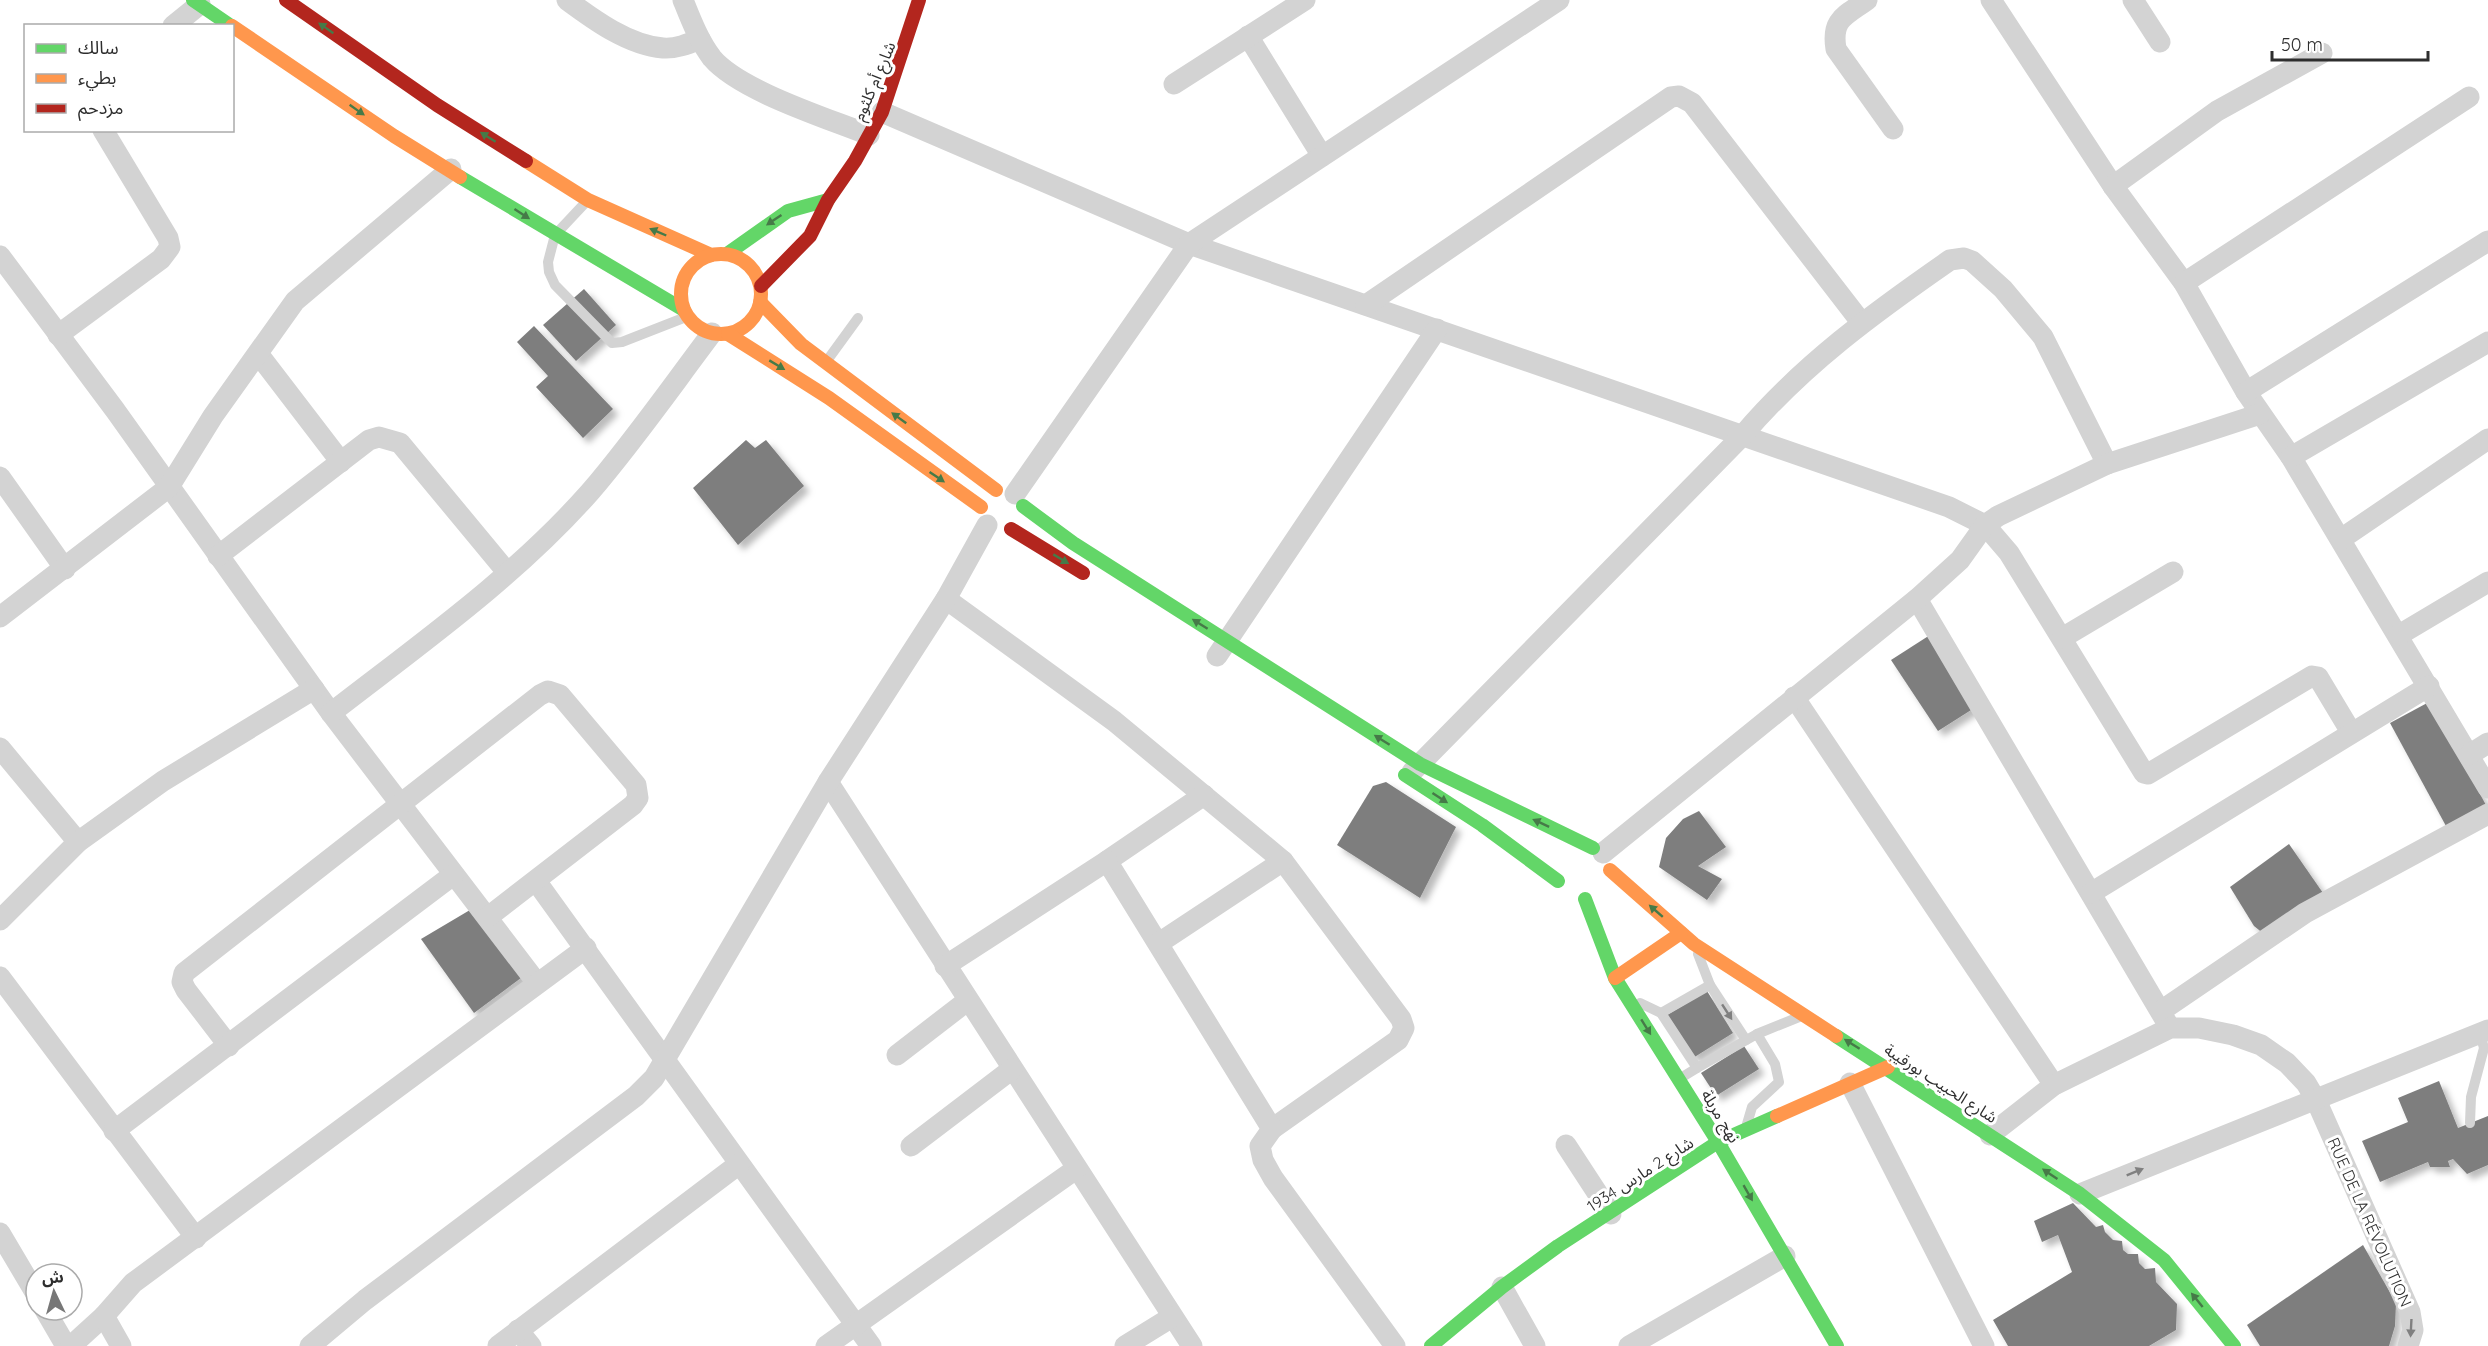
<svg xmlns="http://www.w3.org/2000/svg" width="2488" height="1346" font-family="Quicksand,'Noto Sans Arabic',sans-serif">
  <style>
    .building { fill: #7e7e7e; filter: url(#shadow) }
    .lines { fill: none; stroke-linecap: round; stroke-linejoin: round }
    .lane { stroke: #d3d3d3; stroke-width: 10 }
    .street { stroke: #d3d3d3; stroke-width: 21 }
    .fast { stroke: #63d668; stroke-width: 14 }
    .slow { stroke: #ff974d; stroke-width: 14 }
    .jam { stroke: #b3261e; stroke-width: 14 }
    .oneway { fill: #467a48 }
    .oneway2 { fill: #808080 }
    .labels { text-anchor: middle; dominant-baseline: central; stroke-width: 6; stroke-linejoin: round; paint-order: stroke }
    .street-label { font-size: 16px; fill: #2e2e2e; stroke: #fff }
  </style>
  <defs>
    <filter id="shadow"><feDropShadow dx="5.5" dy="5.5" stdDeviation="3" flood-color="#0004"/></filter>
  </defs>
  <rect width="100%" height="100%" fill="#fff"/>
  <g class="building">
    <path d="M584,289L616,325L576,361L543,325Z"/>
    <path d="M534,326L613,409L583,438L536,387L548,376L517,342Z"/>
    <path d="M746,440L755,448L766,440L804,486L738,545L693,488Z"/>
    <path d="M1930,635L1979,705L1938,731L1891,660Z"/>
    <path d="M2429,702L2486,805L2446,826L2390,723Z"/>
    <path d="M1386,782L1456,827L1420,898L1337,845L1373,786Z"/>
    <path d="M1699,811L1726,847L1698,866L1722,879L1707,900L1659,867L1666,838L1683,819Z"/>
    <path d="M2289,844L2323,893L2264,934L2254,926L2230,887Z"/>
    <path d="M475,907L525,975L474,1013L421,939Z"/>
    <path d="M1707,991L1733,1033L1693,1058L1667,1015Z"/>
    <path d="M1744,1046L1759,1069L1716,1096L1701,1073Z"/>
    <path d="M2439,1081L2458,1128L2488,1116V1165L2467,1174L2453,1159L2448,1161L2450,1167H2430L2428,1162L2380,1182L2362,1141L2408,1122L2398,1098Z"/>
    <path d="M2073,1203L2096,1227L2103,1225L2105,1232L2113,1240L2122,1241L2123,1250L2128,1254H2138L2139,1263L2145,1269L2155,1268L2156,1282L2177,1304L2176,1330L2149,1346H2008L1993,1320L2072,1272L2058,1235L2042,1242L2034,1221Z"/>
    <path d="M2363,1245L2396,1303L2395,1326L2389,1346H2260L2247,1325Z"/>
  </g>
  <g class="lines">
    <g class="lane">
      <path d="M586,202L555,235L548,262L549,272L555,285L612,343L622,342L686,317"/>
      <path d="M826,362L858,318"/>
      <path d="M1698,954L1710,985L1746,1040"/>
      <path d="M1640,1003L1661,1013L1697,1068L1679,1079"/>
      <path d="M1661,1013L1710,985"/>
      <path d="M1697,1068L1757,1034L1799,1017"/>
      <path d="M2470,1123L2471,1097L2484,1048L2480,1034"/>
      <path d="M1747,1124L1752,1107L1779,1082L1775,1064L1757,1034"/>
    </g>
    <g class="street">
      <path d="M567,0C594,20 628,45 663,48C676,49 688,44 700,39"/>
      <path d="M683,0C691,20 699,41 712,58C740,91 827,118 869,135"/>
      <path d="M1867,0C1845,16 1831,19 1836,49L1893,129"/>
      <path d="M1991,0L2113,186L2184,283L2246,392L2291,457L2488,788"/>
      <path d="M2133,0L2160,42"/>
      <path d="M173,26L200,4"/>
      <path d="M1248,36L1322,156"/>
      <path d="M1174,84L1305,0"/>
      <path d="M882,112L1189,244L1949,507L1985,525L2009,553L2144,773L2148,774L2312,676L2318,677L2351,732"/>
      <path d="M2113,186L2217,111L2322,53"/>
      <path d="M0,256L115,410L331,713L537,983"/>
      <path d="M2184,283L2469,97"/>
      <path d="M1366,305L1671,97L1679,96L1692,103L1861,322"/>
      <path d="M58,335L161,259L170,247L168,238L103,130"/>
      <path d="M259,355L341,462"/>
      <path d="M2246,392L2488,241"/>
      <path d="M2291,457L2488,342"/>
      <path d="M0,477L65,569"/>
      <path d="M1015,494L1189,244L1559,0"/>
      <path d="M2341,539L2488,439"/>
      <path d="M218,556L369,440L379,437L400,443L507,572"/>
      <path d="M946,599L1114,721L1283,861L1401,1019L1404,1028L1398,1040L1272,1129"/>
      <path d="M1917,599L2170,1028"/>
      <path d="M0,617L169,487L213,416L295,301L451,169"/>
      <path d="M2399,635L2488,582"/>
      <path d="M2062,638L2173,572"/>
      <path d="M1217,656L1437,329"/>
      <path d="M1794,697L2054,1085"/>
      <path d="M331,713C420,644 515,577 590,492C633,442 672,386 712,333"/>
      <path d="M0,748L78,842"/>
      <path d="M2469,755L2488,743"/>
      <path d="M1412,772L1743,435C1802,365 1875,312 1950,260L1964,258L1972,261L2003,289L2043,337L2107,464"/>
      <path d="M828,782L1192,1346"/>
      <path d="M1204,795L1107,861L1272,1129L1260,1146L1263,1160L1273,1178L1395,1346"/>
      <path d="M1603,853L1917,599L1960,560L1985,525L1998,516L2107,464L2260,414"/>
      <path d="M536,881L871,1346"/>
      <path d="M2091,893L2429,686"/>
      <path d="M0,920L78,842L163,781L314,689"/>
      <path d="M1159,943L1283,861"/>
      <path d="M945,966L1107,861"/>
      <path d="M0,977L196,1238"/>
      <path d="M2161,1011L2305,913L2488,814"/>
      <path d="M229,1046L186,990L182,982L184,973L540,695L548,691L560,695L636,785L638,798L633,805L488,917"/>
      <path d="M897,1055L967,1001"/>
      <path d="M1850,1083L1984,1346"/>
      <path d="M114,1131L453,875"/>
      <path d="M1990,1135L2054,1085L2170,1028H2199L2233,1035L2261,1045L2287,1063L2306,1083L2316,1100L2410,1312L2413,1330L2408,1346"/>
      <path d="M1566,1145L1611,1214"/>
      <path d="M911,1146L1012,1069"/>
      <path d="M2080,1194L2488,1030"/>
      <path d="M0,1233L36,1294"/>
      <path d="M1502,1287L1535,1346"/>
      <path d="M45,1310L66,1346"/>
      <path d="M518,1330L531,1346"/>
      <path d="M71,1346L104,1316"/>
      <path d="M121,1346L104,1316L133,1283L586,948"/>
      <path d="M310,1346L365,1300L636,1096L654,1078L828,782L946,599L987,525"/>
      <path d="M498,1346L739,1164"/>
      <path d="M826,1346L1076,1169"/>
      <path d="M1125,1346L1172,1317"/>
      <path d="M1629,1346L1785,1256"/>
    </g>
    <g class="fast">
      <path d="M193,0L231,26"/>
      <path d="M460,177L684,310"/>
      <path d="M727,254L788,211L828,200"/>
      <path d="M1023,506L1073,543L1420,764L1593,848"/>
      <path d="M1405,775L1482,825L1558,881"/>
      <path d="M1585,899L1615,978L1718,1142L1837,1346"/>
      <path d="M1836,1036L2080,1194L2164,1260L2234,1346"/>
      <path d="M1431,1346L1502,1287L1558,1246L1718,1142L1777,1116"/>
    </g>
    <g class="slow">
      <path d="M232,26L394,136L460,177"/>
      <path d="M526,161L588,200L711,255"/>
      <circle cx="721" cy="294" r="40"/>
      <path d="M760,302L801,344L996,490"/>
      <path d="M728,334L829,398L981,507"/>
      <path d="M1610,870L1694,944L1836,1036"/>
      <path d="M1615,978L1681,933"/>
      <path d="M1777,1116L1888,1067"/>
    </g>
    <g class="jam">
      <path d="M286,0L437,105L526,161"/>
      <path d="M761,286L810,236L828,200L855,161L882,112L919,0"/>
      <path d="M1011,529L1083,573"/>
    </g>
  </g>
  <defs><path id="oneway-solid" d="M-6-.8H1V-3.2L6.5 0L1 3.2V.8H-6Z" transform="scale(1.5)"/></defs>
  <g class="oneway">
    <use href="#oneway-solid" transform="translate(326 28) rotate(-145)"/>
    <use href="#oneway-solid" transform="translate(357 110) rotate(35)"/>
    <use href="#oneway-solid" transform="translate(488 137) rotate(-148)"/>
    <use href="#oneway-solid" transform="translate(522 214) rotate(33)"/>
    <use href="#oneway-solid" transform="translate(774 220) rotate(146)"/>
    <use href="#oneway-solid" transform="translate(658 232) rotate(-157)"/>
    <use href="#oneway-solid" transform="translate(777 365) rotate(31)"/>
    <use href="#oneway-solid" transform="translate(899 418) rotate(-144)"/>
    <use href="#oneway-solid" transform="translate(937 477) rotate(34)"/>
    <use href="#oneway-solid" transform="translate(1061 559) rotate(31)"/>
    <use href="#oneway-solid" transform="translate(1200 624) rotate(-148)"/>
    <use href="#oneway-solid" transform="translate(1382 740) rotate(-148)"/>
    <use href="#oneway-solid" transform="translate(1440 798) rotate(33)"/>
    <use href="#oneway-solid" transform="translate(1541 823) rotate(-155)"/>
    <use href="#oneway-solid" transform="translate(1656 911) rotate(-139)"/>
    <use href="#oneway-solid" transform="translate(1646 1027) rotate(58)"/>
    <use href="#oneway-solid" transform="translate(1852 1044) rotate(-148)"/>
    <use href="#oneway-solid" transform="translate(2050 1174) rotate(-146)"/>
    <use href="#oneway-solid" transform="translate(1748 1193) rotate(60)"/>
    <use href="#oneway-solid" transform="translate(2197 1300) rotate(-129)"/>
  </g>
  <g class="oneway2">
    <use href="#oneway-solid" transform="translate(1727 1012) rotate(57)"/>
    <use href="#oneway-solid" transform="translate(2135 1172) rotate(-22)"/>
    <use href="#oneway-solid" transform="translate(2411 1328) rotate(93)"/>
  </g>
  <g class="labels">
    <g class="street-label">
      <text transform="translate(874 81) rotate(-67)">شارع أم كلثوم</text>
      <text transform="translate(1941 1083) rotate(33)">شارع الحبيب بورقيبة</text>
      <text transform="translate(1721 1116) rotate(59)">نهج مربلة</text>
      <text transform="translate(1640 1174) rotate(-33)">شارع 2 مارس 1934</text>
      <text transform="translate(2370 1222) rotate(66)">RUE DE LA RÉVOLUTION</text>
    </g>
  </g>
  <rect x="24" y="24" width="210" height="108" fill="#ffffff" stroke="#ababab" stroke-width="1.5"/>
  <rect x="36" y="44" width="30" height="9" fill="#63d668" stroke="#ababab" stroke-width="1.5"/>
  <text x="78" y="54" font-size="18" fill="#2e2e2e">سالك</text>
  <rect x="36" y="74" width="30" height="9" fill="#ff974d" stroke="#ababab" stroke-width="1.5"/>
  <text x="78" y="84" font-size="18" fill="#2e2e2e">بطيء</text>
  <rect x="36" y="104" width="30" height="9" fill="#b3261e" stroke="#ababab" stroke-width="1.5"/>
  <text x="78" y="114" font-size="18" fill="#2e2e2e">مزدحم</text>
  <g transform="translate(54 1292) rotate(355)"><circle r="28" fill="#ffffff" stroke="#ababab" stroke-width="1.5"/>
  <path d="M0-4.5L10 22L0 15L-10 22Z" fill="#777777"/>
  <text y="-9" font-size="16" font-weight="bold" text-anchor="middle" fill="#2e2e2e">ش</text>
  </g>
  <path d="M2272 51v9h156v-9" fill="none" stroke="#2e2e2e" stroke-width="3"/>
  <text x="2281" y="51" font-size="18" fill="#2e2e2e" stroke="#ffffff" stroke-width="4.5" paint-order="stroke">50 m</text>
</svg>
